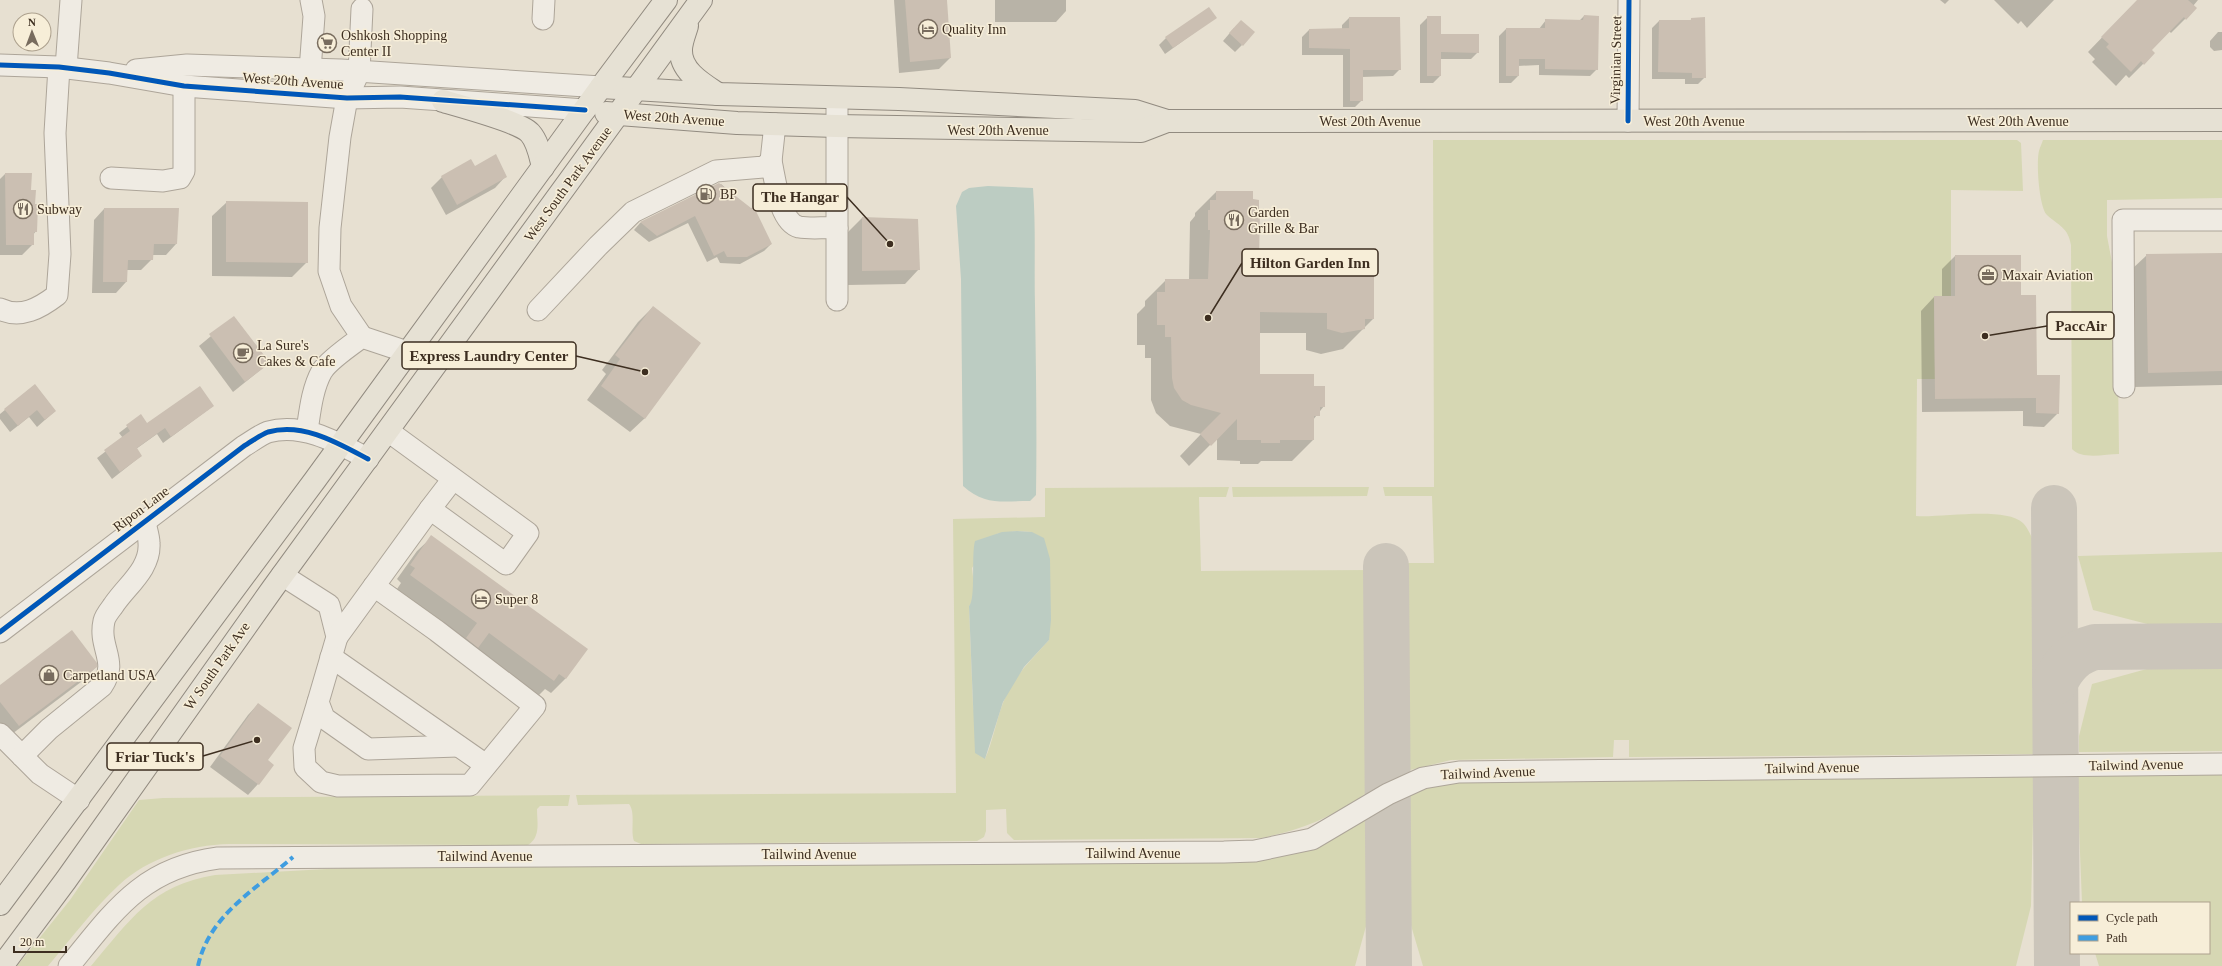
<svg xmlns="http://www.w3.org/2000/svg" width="2222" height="966" font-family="Georgia,serif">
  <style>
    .green { fill: #d6d7b3; fill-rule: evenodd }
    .water { fill: #bcccc2 }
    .shadow { fill: #0003 }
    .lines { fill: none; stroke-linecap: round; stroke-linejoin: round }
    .taxiway { stroke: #cbc5ba; stroke-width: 46 }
    .building { fill: #cbbfb2 }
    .minor-casing { stroke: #ada599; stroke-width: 23 }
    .major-casing { stroke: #928b80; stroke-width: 24 }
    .minor { stroke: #efebe3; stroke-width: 21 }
    .major { stroke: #e6e1d4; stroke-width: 22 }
    .quiet { stroke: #3f9de0; stroke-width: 4; stroke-dasharray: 8 4; stroke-linecap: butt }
    .cycleway-casing { stroke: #f7eed8; stroke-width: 8 }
    .cycleway { stroke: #0057b8; stroke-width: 5 }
    .labels { text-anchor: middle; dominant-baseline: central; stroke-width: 3; stroke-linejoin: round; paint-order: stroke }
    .poi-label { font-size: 14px; fill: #3d2e20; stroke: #f7eed8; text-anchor: start }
    .street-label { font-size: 14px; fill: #3d2e20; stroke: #f7eed8 }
    .leader { fill: none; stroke: #3d2e20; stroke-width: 1.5 }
    .callout-dot { fill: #3d2e20; stroke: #f7eed8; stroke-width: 1.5 }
    .callout { fill: #f7eed8; stroke: #3d2e20; stroke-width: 1.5 }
    .callout-label { font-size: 15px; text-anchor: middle; font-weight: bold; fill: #3d2e20 }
  </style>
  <rect width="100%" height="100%" fill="#e7e0d1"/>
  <g class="green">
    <path d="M1433,140H2017L2021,143L2023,191L1951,190V296L1934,297L1935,379H1917L1916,516C1941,518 2005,506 2023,523C2028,528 2031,536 2034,542L2035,754L1629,757V740H1614L1613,757L1451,760L1402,772L1398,563H1434L1432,496H1385L1383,487H1434Z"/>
    <path d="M2043,140H2222V198L2107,200V236L2117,289L2119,454C2105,454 2082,460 2072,449L2071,245C2068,227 2059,226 2047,215C2039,207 2036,162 2039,151C2040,147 2042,143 2043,140Z"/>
    <path d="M1229,487L1226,497H1199L1201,571L1374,570L1373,788C1337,815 1306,829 1261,838L1014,840L1007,833L1006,809L986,810V831L984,837L977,841L641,844L634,841C630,830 636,813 629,804L578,805L576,795L956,793L953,519L1045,517V488ZM1017,531L1032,532L1049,640C1032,659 1012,678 1003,703C996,721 993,741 985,759L973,706L969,606C977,598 973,578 972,568L996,534Z"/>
    <path d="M1232,487H1369L1367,496L1233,497Z"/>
    <path d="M2222,552V625L2155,626L2093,610L2078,556Z"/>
    <path d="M2154,667H2222V751L2079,752V736L2092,684Z"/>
    <path d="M2222,771V966H2099L2095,953H2209V903H2082L2077,776Z"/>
    <path d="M2034,776L2031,906L2016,966H1423L1410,922L1403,795L1450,781Z"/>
    <path d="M570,795L568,806H540L537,809C537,822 541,837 528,845L229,844C190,845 148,858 119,885C93,909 71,939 48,966H17L70,900L139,800L163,798Z"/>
    <path d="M1372,813L1368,919L1355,966H91C130,920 152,885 215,875L381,866L1243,859Z"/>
  </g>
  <g class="water">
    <path d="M988,186L1033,188C1036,228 1034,267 1035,306C1036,369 1037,432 1036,495L1030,501C1003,501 985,506 963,486L961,279L956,206L962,192L969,188Z"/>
    <path d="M1017,531L1032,532L1044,538L1050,559L1051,620L1049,640L1024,667L1003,702L985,759L975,753L969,606C976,600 971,555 975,541L1002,532Z"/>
  </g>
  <g class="shadow">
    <path d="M894,0H946L950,58L939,69L899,73Z"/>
    <path d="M995,0H1066V11L1056,22H995Z"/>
    <path d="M1940,0H1949L1945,4Z"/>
    <path d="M1994,0H2054L2027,28L2021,21L2018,24Z"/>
    <path d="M2138,0H2198L2193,6L2195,9L2171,33L2169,31L2151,50L2143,64L2129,78L2126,75L2116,86L2092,62L2095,59L2088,52Z"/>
    <path d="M1584,16L1597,69L1590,76L1539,75V65L1518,66V76L1511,83H1499V36L1506,29H1539L1546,20L1579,21Z"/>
    <path d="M1216,17L1165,54L1159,45L1166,38Z"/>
    <path d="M1428,17L1440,35L1478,52L1471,59H1440V76L1433,83H1420V25Z"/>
    <path d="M1349,18L1400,69L1393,76L1362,77V100L1355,107H1343V55H1302V37L1309,30L1342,29V25Z"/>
    <path d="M1692,19L1705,77L1698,84H1685V79H1652V28L1659,21H1689Z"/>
    <path d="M1234,28L1242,45L1235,52L1223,41Z"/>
    <path d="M2218,32H2222V50L2214,51L2210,47V41Z"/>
    <path d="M475,167L505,177L495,188L446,215L431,188L442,177Z"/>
    <path d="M5,174L30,191L34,205L36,231L33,235V244L22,255H0V179Z"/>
    <path d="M721,184L751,210L771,244L764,251L740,264L720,263L717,257L707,262L688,223L649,242L634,230L640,223Z"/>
    <path d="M1216,192H1252L1258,262L1303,264L1373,319L1343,349L1321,354L1306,350V333H1259V375L1313,387L1324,406L1313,420V440L1292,461H1261L1258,464H1240V461L1217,460V438L1189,466L1180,456L1201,434L1170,426L1156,413L1151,400V358H1145V345H1137V314L1145,306V301L1166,280H1189L1190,222L1195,216V213Z"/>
    <path d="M227,202L307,262L292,277L212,276V216Z"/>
    <path d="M104,209L176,244L166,255H152V259L141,270H127L126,282L116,293H92L94,220Z"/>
    <path d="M862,218L917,220L919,269L905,284L848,285V232Z"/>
    <path d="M2222,254V385L2134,387L2132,269L2147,255Z"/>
    <path d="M1955,256L2020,296L2036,376L2058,413L2044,427L2023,426V411L1922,412L1921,311L1934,297H1942V269Z"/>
    <path d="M653,307L645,418L630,432L587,400L606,374L602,370L638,322Z"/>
    <path d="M234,317L269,363L233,392L199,346Z"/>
    <path d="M35,385L55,411L37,427L29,417L10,432L0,419V414Z"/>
    <path d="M213,406L163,443L157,434L136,449L141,456L112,479L97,458L123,438L119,433L141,416L147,424Z"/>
    <path d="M432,537L586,649L565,679L551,693L545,689L539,695L476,649L452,653L463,638L397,589L401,583L397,579L417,551Z"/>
    <path d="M96,667L81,682L4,740L0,735V686Z"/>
    <path d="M258,704L267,761L258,784L248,795L210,767L248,715Z"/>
  </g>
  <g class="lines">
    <g class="taxiway">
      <path d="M2054,508L2057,966"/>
      <path d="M1386,566L1389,966"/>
      <path d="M2055,682C2064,664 2075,652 2095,647L2222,646"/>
    </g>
  </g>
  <g class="building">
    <path d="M905,0H947L951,58L910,62Z"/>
    <path d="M2137,0H2188L2197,8L2186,20L2184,17L2152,50L2155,53L2144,65L2141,61L2131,72L2106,47L2109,44L2101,37Z"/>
    <path d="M1209,7L1217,18L1173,48L1165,37Z"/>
    <path d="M1584,15L1599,16L1598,70L1545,69V59H1519V76H1506V28H1545V19L1583,20Z"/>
    <path d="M1427,16H1441V34H1479V53L1441,52V76H1427Z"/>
    <path d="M1349,17H1400L1401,70H1363V101H1350V49L1309,48V29L1349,28Z"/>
    <path d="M1705,17L1706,78H1692V73L1658,72L1659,20H1691V18Z"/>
    <path d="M1241,20L1255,32L1243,46L1229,33Z"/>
    <path d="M496,154L507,177L457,205L441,176L471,159L475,166Z"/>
    <path d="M5,173H32L31,190H36L35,204H38L37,232H34V245H6Z"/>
    <path d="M719,183L751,208L754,207L772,244L747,257H727L724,251L714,256L695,216L657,236L640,222Z"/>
    <path d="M1216,191H1253V199L1259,200V210H1260L1259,261H1304V263L1355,261V263L1365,262V268H1374V319H1365V329L1342,333L1327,329V313L1260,312V374H1314V386H1325V407H1320V416H1314V440H1280V443H1261V440H1237V419L1211,446L1200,434L1221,413L1191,405L1182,400L1174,388L1172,378L1171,337H1165V325H1157V292H1165V279H1208L1210,230H1208V210H1210V200H1216Z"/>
    <path d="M226,201L308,202V263L226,262Z"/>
    <path d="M104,208H179L177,244H154L153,260H128L127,282H103Z"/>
    <path d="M862,217L918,219L920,270L862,271Z"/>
    <path d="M2222,253V371L2148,373L2146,254Z"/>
    <path d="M1955,255H2021V295H2036L2037,375H2060L2059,414L2036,413V398L1935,399L1934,296H1955Z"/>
    <path d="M653,306L701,343L645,419L601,386L620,359L615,355Z"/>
    <path d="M234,316L270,363L245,382L209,334Z"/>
    <path d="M35,384L56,411L45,420L37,410L18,426L4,409Z"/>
    <path d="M200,386L214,406L171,437L165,428L137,448L142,456L120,472L104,450L130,431L126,425L141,414L147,423Z"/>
    <path d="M431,535L588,649L566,679L559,674L554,681L489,633L478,648L466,638L477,623L410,575L415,568L410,565Z"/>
    <path d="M72,630L97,663V667L19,726L0,702V685Z"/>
    <path d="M258,703L292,728L268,760L274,765L259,785L220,756Z"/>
  </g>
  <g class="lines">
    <g class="minor-casing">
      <g id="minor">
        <path d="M543,19L544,0"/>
        <path d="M0,65L59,67L109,73L184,86L347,98L400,97L585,110"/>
        <path d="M66,68L71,0"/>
        <path d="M136,70L187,65L341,70L601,87"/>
        <path d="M309,84L314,16L311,0"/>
        <path d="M837,98V300"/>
        <path d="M1628,121L1629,0"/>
        <path d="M771,161C775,178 779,222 799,227C811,229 825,227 837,228"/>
        <path d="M111,178L163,181L180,178L184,171V86"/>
        <path d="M0,309C21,319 40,308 57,295L60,254L55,133L59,67"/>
        <path d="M538,310L598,246L633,212L716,171L764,167L771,161L775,124"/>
        <path d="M362,337L341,306L329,271L330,228L340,137L347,98L359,72L362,9"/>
        <path d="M2124,387L2123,220H2222"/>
        <path d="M307,431C310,411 312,389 322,371C329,360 351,345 362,337L407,352"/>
        <path d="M430,509L453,479"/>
        <path d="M282,575L329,605L337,637L318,702L324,718L368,749L458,746"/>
        <path d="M0,632L244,446C251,442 260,435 268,432C303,422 338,443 368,459"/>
        <path d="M337,637L430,509L506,564L528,533L388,431"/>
        <path d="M331,657L486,765"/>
        <path d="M318,702L304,748L305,767L321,782L338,786L470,785L535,706L437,631L374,586"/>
        <path d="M0,734L40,774L79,800"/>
        <path d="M22,756L49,729L102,686C119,661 98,648 104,621C105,616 110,610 113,606C126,586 151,569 149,543C149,536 146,529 145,522"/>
        <path d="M69,966C114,911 142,868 218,858L1224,852L1255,851L1312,839L1388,794L1423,778L1459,772L2222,764"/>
      </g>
    </g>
    <g class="major-casing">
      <g id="major">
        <path d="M687,26C685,33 681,42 681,50C680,71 703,84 718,94"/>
        <path d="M601,87L718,94L899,99L1135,111L1167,121L2222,120"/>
        <path d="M443,101C460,106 520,122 530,133C538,142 540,155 543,167"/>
        <path d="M606,113L737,123L836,126L1141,131L1167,121"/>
        <path d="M0,904L315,480L601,87L666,0"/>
        <path d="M2,966L66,880L273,588L701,0"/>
      </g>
    </g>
    <use href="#minor" class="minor"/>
    <use href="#major" class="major"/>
    <path class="quiet" d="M198,966C209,915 256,889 293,857"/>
    <g class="cycleway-casing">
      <g id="cycleway">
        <path d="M0,65L59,67L109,73L184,86L347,98L400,97L585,110"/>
        <path d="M1628,121L1629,0"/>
        <path d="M0,632L244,446C251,442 260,435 268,432C303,422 338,443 368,459"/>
      </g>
    </g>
    <use href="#cycleway" class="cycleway"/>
  </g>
  <defs>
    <g id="hotel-ring" transform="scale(1)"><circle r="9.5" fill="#f7eed8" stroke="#786c5e" stroke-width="1.5"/><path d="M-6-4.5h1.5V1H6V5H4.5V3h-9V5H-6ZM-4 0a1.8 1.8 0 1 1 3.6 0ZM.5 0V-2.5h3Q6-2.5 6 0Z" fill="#786c5e"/></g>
    <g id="supermarket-ring" transform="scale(1)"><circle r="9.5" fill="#f7eed8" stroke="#786c5e" stroke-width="1.5"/><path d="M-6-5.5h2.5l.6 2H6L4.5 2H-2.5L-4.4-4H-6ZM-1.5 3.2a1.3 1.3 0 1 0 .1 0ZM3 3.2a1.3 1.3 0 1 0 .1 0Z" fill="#786c5e"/></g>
    <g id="fuel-ring" transform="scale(1)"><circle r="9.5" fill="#f7eed8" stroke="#786c5e" stroke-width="1.5"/><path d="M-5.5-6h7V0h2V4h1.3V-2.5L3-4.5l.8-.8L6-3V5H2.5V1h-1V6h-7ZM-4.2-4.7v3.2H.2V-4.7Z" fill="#786c5e"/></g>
    <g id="restaurant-ring" transform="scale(1)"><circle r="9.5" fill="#f7eed8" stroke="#786c5e" stroke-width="1.5"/><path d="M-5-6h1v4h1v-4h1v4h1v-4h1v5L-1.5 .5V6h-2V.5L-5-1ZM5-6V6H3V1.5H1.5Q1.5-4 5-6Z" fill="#786c5e"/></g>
    <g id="office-ring" transform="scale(1)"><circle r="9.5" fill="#f7eed8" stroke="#786c5e" stroke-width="1.5"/><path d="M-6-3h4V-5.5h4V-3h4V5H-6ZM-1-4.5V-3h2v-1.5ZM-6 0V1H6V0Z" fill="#786c5e"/></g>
    <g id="cafe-ring" transform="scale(1)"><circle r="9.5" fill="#f7eed8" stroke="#786c5e" stroke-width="1.5"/><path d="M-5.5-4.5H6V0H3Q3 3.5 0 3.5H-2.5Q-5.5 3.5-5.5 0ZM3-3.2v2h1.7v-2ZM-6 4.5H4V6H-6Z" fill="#786c5e"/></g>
    <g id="shop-ring" transform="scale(1)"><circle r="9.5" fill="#f7eed8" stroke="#786c5e" stroke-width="1.5"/><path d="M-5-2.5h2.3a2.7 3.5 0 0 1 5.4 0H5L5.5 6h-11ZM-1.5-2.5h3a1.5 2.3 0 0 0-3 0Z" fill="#786c5e"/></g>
  </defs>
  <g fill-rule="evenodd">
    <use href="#hotel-ring" x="928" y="29"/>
    <use href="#supermarket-ring" x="327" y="43"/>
    <use href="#fuel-ring" x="706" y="194"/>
    <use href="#restaurant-ring" x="23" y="209"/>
    <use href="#restaurant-ring" x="1234" y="220"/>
    <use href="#office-ring" x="1988" y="275"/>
    <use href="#cafe-ring" x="243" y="353"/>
    <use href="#hotel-ring" x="481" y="599"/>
    <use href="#shop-ring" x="49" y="675"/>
  </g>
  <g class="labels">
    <g class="poi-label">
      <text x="942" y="29">Quality Inn</text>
      <text x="341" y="35">Oshkosh Shopping<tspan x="341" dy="16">Center II</tspan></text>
      <text x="720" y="194">BP</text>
      <text x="37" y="209">Subway</text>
      <text x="1248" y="212">Garden<tspan x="1248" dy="16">Grille &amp; Bar</tspan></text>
      <text x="2002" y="275">Maxair Aviation</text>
      <text x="257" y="345">La Sure's<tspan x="257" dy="16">Cakes &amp; Cafe</tspan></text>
      <text x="495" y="599">Super 8</text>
      <text x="63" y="675">Carpetland USA</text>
    </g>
    <g class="street-label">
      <text transform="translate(1616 60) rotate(-89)">Virginian Street</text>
      <text transform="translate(293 81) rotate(4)">West 20th Avenue</text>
      <text transform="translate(674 118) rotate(4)">West 20th Avenue</text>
      <text x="1370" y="121">West 20th Avenue</text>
      <text x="1694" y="121">West 20th Avenue</text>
      <text x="2018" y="121">West 20th Avenue</text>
      <text x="998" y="130">West 20th Avenue</text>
      <text transform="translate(568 184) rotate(-54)">West South Park Avenue</text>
      <text transform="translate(141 509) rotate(-37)">Ripon Lane</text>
      <text transform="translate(217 666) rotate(-55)">W South Park Ave</text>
      <text transform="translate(2136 765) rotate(-1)">Tailwind Avenue</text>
      <text transform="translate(1812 768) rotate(-1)">Tailwind Avenue</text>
      <text transform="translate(1488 773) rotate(-2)">Tailwind Avenue</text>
      <text x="1133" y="853">Tailwind Avenue</text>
      <text x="809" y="854">Tailwind Avenue</text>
      <text x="485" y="856">Tailwind Avenue</text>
    </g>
  </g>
  <path class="leader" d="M890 244L847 197M1208 318L1242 263M1985 336L2047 326M645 372L576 356M257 740L203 756"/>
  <g class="callout-dot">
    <circle cx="890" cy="244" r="4"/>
    <circle cx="1208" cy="318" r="4"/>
    <circle cx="1985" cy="336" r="4"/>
    <circle cx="645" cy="372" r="4"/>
    <circle cx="257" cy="740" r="4"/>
  </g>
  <g class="callout">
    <rect x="753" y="184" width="94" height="27" rx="4"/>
    <rect x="1242" y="249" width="136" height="27" rx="4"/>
    <rect x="2047" y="312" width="67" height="27" rx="4"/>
    <rect x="402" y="342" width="174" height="27" rx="4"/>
    <rect x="107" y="743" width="96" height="27" rx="4"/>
  </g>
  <g class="callout-label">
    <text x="800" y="202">The Hangar</text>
    <text x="1310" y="268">Hilton Garden Inn</text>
    <text x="2081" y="331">PaccAir</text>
    <text x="489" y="361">Express Laundry Center</text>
    <text x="155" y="762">Friar Tuck's</text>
  </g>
  <rect x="2070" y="902" width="140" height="52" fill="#f7eed8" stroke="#ada18e"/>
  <rect x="2078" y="915" width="20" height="6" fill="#0057b8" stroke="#ada18e"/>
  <text x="2106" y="922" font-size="12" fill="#3d2e20">Cycle path</text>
  <rect x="2078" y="935" width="20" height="6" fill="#3f9de0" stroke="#ada18e"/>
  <text x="2106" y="942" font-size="12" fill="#3d2e20">Path</text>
  <g transform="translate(32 32) rotate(359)"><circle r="19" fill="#f7eed8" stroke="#ada18e"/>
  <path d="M0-3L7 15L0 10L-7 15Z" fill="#786c5e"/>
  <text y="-6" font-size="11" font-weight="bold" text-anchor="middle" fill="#3d2e20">N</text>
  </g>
  <path d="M14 946v6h52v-6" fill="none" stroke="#3d2e20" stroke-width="2"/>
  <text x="20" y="946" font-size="12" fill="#3d2e20" stroke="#f7eed8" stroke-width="3" paint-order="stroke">20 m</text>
</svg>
